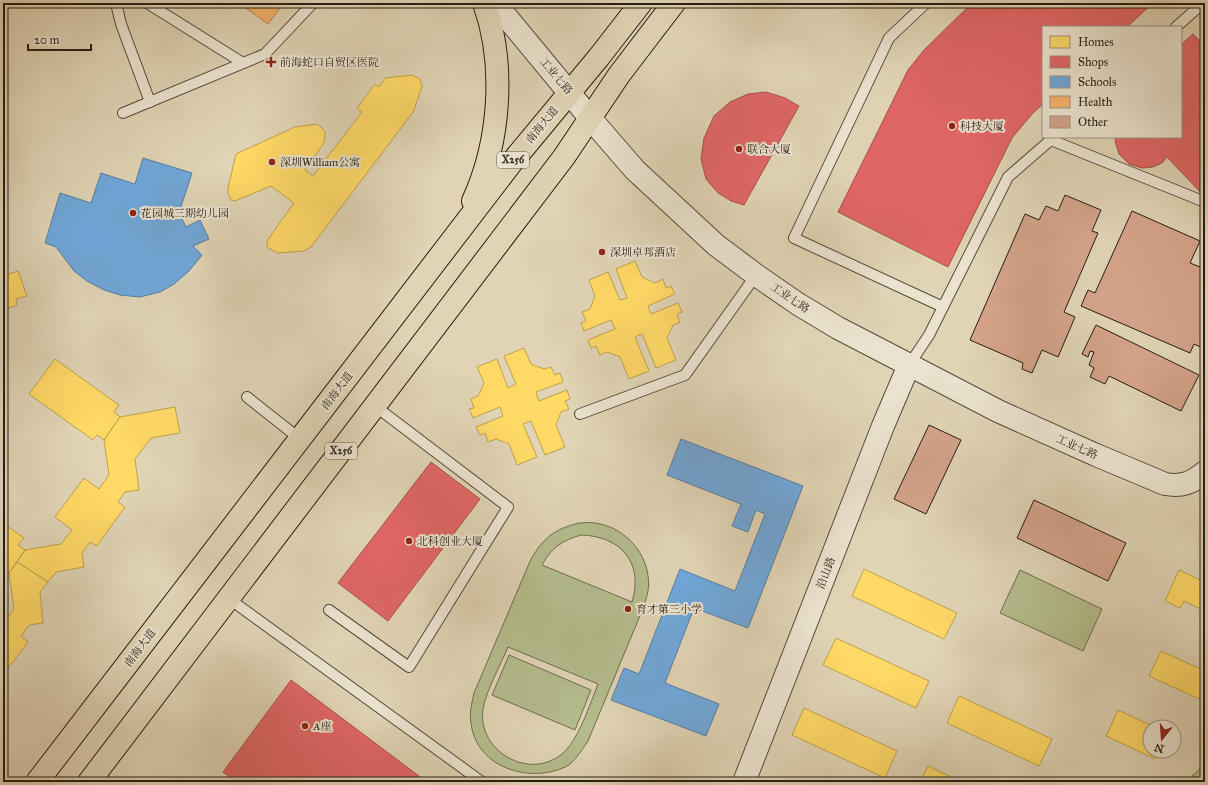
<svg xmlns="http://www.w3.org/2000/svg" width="1208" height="785" font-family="'IM FELL Great Primer','Noto Serif SC',serif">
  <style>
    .green { fill: #b4bc8c; stroke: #6d6c50; fill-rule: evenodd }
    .homes { fill: #ffd966; stroke: #bea14d }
    .shops { fill: #e06666; stroke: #a8504d }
    .schools { fill: #6fa8dc; stroke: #597ea0 }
    .health { fill: #f6b26b; stroke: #b88551 }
    .building { fill: #d4a38a; stroke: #261d14 }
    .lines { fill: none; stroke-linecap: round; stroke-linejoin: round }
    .service-casing { stroke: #544b3c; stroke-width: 12 }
    .tertiary-casing { stroke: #544b3c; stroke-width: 24 }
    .primary-casing { stroke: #261d14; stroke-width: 24 }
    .service { stroke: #ebe3cf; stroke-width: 10 }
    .tertiary { stroke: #ebe3cf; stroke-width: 22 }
    .primary { stroke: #e0d4b5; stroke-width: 22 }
    .poi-dot { fill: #8f2418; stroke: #ebe3cf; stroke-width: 1.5 }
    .labels { text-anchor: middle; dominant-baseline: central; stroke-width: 4; stroke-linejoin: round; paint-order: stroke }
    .shield { fill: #ebe3cf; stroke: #61584c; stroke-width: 1 }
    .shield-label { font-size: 10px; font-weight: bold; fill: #261d14 }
    .poi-label { font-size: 11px; fill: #261d14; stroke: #ebe3cf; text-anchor: start }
    .street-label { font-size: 11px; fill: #261d14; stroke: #ebe3cf }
  </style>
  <rect width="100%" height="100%" fill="#e0d4b5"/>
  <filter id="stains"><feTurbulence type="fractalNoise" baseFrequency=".005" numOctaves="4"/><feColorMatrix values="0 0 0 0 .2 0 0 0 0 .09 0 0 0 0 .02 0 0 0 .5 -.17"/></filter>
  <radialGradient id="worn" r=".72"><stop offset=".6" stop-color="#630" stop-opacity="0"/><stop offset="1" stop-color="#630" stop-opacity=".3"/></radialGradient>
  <g class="green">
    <path d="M579,523C584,523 590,522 595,523C621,526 645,549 648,576C650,587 647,596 644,606L588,741C582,750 577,758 569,765C533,785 476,769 471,723C469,713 472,703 474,693L531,559C544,537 555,529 579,523ZM581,535C621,536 644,563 632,602L542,565C551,548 563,540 581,535ZM508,647L598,684C590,704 578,741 562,754C529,781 477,751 483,709C486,691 501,664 508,647Z"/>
    <path d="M1020,570L1102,609L1083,651L1000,613Z"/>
    <path d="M509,655L591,690L575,730L492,695Z"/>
    <path d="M1205,764V782H1186Z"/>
  </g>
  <g class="homes">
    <path d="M412,75L420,79L422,87L413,112L311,247L304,251L277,253L267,247V241L294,203L271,186L235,201L231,200L228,193V188L236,154L295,127L317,124L322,128L325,132V137L324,143L305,170L313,176L362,112L357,108L375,84L379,87L385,78Z"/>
    <path d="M635,261L642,277L655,283L663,279L666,288L671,286L675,294L648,306L651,314L678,303L682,312L677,314L680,322L673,325L667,338L676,360L656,368L642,334L635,337L649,371L629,379L620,357L607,352L600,355L596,346L591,348L588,340L615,329L611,320L584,331L581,323L586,321L582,312L590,309L595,296L589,280L608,272L620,300L627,298L616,269Z"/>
    <path d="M3,268L6,275L18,271L27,296L16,299L17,305L3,310Z"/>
    <path d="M524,348L531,364L544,369L551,367L555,375L560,373L563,382L536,392L539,401L567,390L570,399L565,401L569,409L561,412L556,425L565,447L545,455L531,421L523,424L537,457L517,465L509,444L496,439L488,442L485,433L480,435L476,427L503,416L500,407L473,418L469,409L474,408L471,399L478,396L484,383L477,367L497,359L508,388L516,384L504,356Z"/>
    <path d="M55,359L119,405L114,412L120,417L104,440L97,435L93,440L29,394Z"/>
    <path d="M175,407L180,433L151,438L135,459L139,490L125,492L118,502L125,507L97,546L90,542L82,553L84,567L56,572L48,582L17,562L25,550L61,544L72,530L55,517L84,478L99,489L109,475L104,440L120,417Z"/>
    <path d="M3,523L24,538L18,545L25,550L9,573L3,569Z"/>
    <path d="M17,562L48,582L40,592L43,623L29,625L21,636L28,642L3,675V621L4,622L14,609L9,573Z"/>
    <path d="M864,569L957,613L944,639L852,596Z"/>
    <path d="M1179,570L1205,582V611L1184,601L1180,608L1165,601Z"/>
    <path d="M836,638L929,681L916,708L823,665Z"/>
    <path d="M1161,651L1205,671V686L1199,699L1149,676Z"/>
    <path d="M959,696L1052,739L1039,766L947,723Z"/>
    <path d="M804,708L897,751L885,778L792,735Z"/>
    <path d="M1118,710L1154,727H1150V751H1159L1155,759L1106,736Z"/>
    <path d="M928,766L962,782H920Z"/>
  </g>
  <g class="shops">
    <path d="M972,3H1153L1127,27H1043V104L1033,113L1012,138L948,267L838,212L908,70L924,50Z"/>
    <path d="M1193,34L1205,46V193L1203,195L1167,157L1162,163L1153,167L1142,168L1129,164L1119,154L1115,141L1116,137H1181V45Z"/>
    <path d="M766,92L785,98L799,106L744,205L731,201L718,193L706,179L701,159L704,138L714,116L730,102L748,94Z"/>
    <path d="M431,462L480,499L388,621L338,583Z"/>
    <path d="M291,680L427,782H237L223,772Z"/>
  </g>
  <g class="schools">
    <path d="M143,158L192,173L179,213L186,227L200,220L209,239L193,246L202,255L189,271L174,284L160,292L140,297L120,295L104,290L87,281L74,271L56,247L45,243L60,193L91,203L101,173L135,184Z"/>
    <path d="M681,439L803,486L748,628L694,608L665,683L719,704L706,736L611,700L624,668L639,674L680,569L735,591L765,514L756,510L748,532L732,526L741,504L667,475Z"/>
  </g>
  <path class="health" d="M239,3H284L268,24Z"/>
  <g class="building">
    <path d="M1065,195L1101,210L1092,231L1098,233L1064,312L1075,317L1058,357L1042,350L1032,373L1022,369L1023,363L970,340L1025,214L1039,220L1046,206L1058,211Z"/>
    <path d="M1132,211L1200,241L1190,263L1205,269V349L1194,344L1190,353L1081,306L1088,290L1095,293Z"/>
    <path d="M1096,325L1199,375L1181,411L1109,376L1105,384L1090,377L1094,368L1089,365L1094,352L1090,351L1088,357L1082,354Z"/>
    <path d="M929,425L961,440L926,514L894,499Z"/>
    <path d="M1034,500L1126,543L1108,581L1017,538Z"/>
  </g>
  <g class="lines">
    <g class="service-casing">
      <g id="service">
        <path d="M116,3L121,24L150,102"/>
        <path d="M147,3L243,63"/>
        <path d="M926,3L889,38L794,238L943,307"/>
        <path d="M1176,27L1203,3"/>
        <path d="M123,113L265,54L313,3"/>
        <path d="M1051,140L1205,202"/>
        <path d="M909,365L929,335L1008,177L1054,137"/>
        <path d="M247,397L300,439"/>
        <path d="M580,414L685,375L756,275"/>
        <path d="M228,598L482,782"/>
        <path d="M329,610L409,667L508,507L375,406"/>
      </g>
    </g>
    <g class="tertiary-casing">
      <g id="tertiary">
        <path d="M495,3L590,118L635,170L716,245L756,275L798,304L838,328L998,411L1096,455L1165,484C1182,487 1192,483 1205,472"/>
        <path d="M744,782L883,426L909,365"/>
      </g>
    </g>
    <g class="primary-casing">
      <g id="primary">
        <path d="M473,201C500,142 506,65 484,3"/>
        <path d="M37,782L512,162L599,57L641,3"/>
        <path d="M89,782L564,157L619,75L674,3"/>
      </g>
    </g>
    <use href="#service" class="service"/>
    <use href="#tertiary" class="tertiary"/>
    <use href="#primary" class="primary"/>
  </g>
  <g class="poi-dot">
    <path d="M269 56h4v4h4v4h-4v4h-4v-4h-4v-4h4z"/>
    <circle cx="952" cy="126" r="4"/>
    <circle cx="739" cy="149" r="4"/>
    <circle cx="272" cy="162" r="4"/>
    <circle cx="133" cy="213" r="4"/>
    <circle cx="602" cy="252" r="4"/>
    <circle cx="409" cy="541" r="4"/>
    <circle cx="628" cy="609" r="4"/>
    <circle cx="305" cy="726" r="4"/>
  </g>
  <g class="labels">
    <g class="shield">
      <rect x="497" y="152" width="32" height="16" rx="3"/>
      <rect x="325" y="443" width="32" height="16" rx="3"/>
    </g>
    <g class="shield-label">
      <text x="513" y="160">X256</text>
      <text x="341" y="451">X256</text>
    </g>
    <g class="poi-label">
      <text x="280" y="62">前海蛇口自贸区医院</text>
      <text x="960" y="126">科技大厦</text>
      <text x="747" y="149">联合大厦</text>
      <text x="280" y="162">深圳William公寓</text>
      <text x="141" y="213">花园城三期幼儿园</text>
      <text x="610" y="252">深圳卓邦酒店</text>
      <text x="417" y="541">北科创业大厦</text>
      <text x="636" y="609">育才第三小学</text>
      <text x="313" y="726">A座</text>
    </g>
    <g class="street-label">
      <text transform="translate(556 76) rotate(50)">工业七路</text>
      <text transform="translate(542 125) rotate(-51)">南海大道</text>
      <text transform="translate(790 298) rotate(34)">工业七路</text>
      <text transform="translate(337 391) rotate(-53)">南海大道</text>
      <text transform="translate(1077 447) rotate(24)">工业七路</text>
      <text transform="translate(826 573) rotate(-69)">沿山路</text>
      <text transform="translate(140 648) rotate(-53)">南海大道</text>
    </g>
  </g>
  <rect width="1208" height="785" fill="none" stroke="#e0d4b5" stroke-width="16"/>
  <rect x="4" y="4" width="1200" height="777" fill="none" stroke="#261d14" stroke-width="2"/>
  <rect x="8" y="8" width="1192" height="769" fill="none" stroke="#261d14"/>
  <rect x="1042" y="26" width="140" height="112" fill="#ebe3cf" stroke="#9c9484"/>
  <rect x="1050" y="36" width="20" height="12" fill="#ffd966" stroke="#9c9484"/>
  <text x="1078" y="46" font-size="12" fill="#261d14">Homes</text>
  <rect x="1050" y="56" width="20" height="12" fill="#e06666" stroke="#9c9484"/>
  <text x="1078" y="66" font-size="12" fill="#261d14">Shops</text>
  <rect x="1050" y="76" width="20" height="12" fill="#6fa8dc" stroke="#9c9484"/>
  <text x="1078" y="86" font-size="12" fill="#261d14">Schools</text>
  <rect x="1050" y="96" width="20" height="12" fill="#f6b26b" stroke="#9c9484"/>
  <text x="1078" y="106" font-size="12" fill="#261d14">Health</text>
  <rect x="1050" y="116" width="20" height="12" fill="#d4a38a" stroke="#9c9484"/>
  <text x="1078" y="126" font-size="12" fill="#261d14">Other</text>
  <g transform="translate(1162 739) rotate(197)"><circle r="19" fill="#ebe3cf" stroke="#9c9484"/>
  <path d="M0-3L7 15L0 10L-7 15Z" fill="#8f2418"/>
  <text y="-6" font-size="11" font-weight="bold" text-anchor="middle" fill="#261d14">N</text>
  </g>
  <path d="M28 44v6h63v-6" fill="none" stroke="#261d14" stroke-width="2"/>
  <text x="34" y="44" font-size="12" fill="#261d14" stroke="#ebe3cf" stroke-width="3" paint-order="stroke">20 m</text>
  <rect width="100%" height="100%" filter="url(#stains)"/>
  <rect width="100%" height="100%" fill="url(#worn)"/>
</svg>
